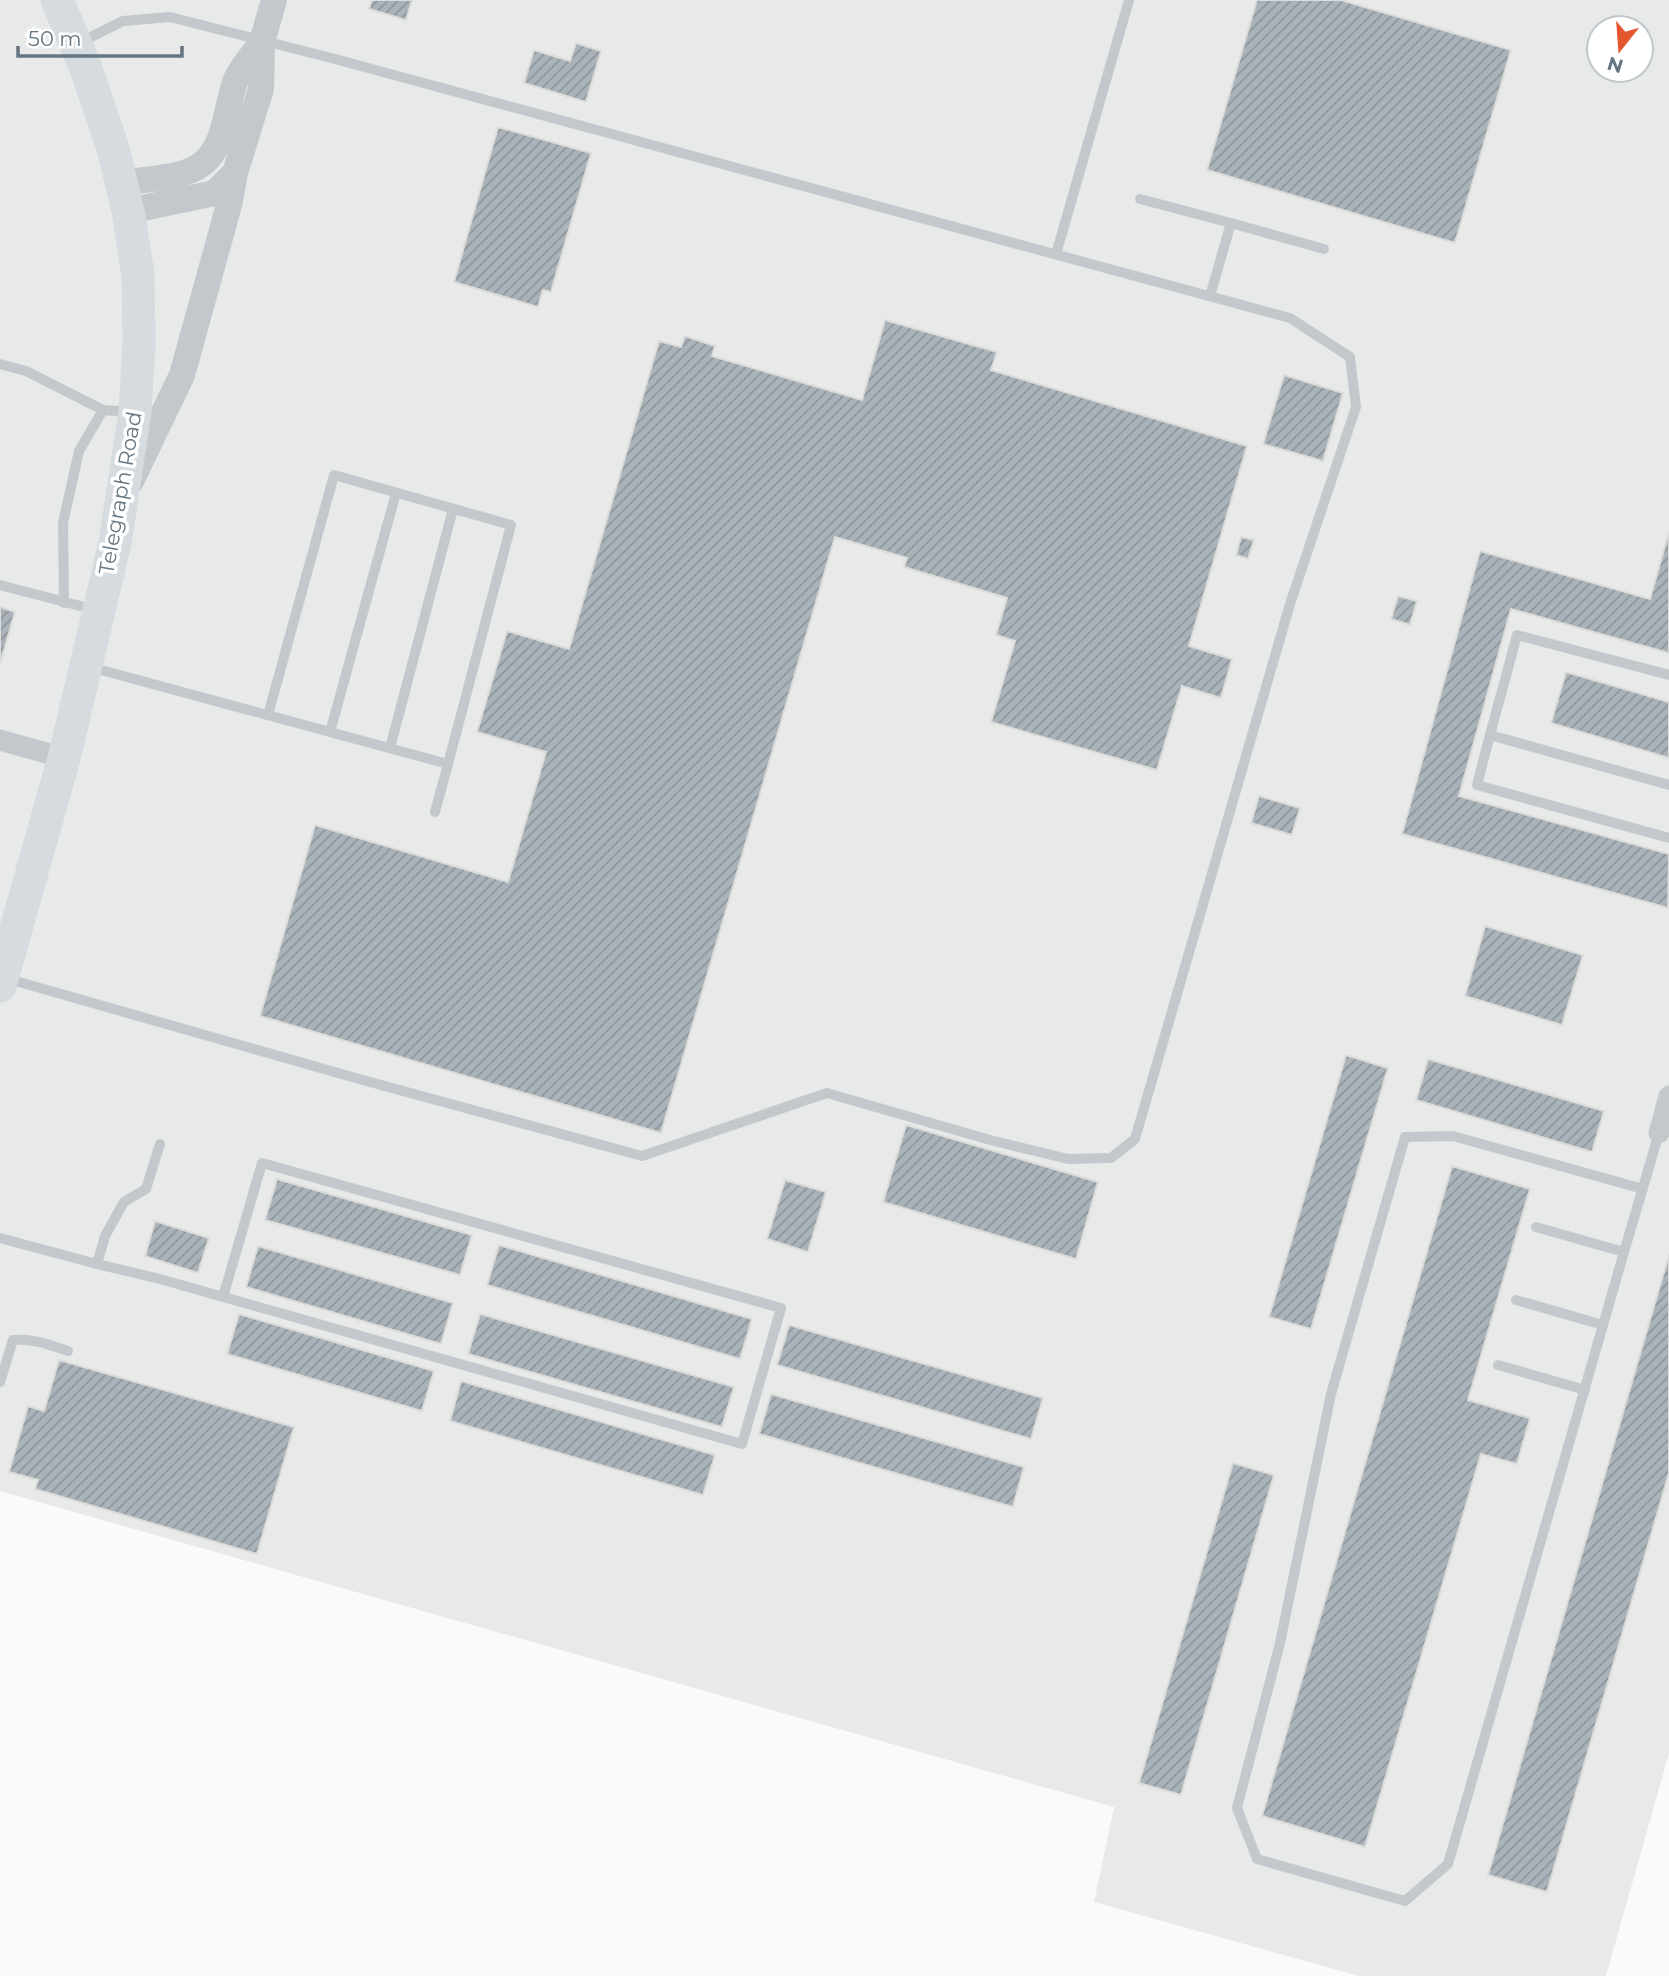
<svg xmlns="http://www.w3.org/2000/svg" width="1669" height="1976" font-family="Montserrat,sans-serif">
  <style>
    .built { fill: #e8e9e9; fill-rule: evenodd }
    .building { fill: url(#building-hatch); stroke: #dcdcda; stroke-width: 2 }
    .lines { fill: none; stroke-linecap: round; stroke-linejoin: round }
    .service { stroke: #c3c8cc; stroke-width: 10 }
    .minor { stroke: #c3c8cc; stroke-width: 21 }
    .tertiary { stroke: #c3c8cc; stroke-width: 26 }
    .primary { stroke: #d6dbdf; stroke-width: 33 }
    .labels { text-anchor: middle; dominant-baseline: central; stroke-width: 7; stroke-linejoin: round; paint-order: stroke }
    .street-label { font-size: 21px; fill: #657683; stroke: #fff }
  </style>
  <defs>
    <pattern id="building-hatch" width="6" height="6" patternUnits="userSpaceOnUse" patternTransform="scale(1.75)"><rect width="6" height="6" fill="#aab3b9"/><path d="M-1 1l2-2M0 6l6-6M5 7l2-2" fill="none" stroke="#8e969c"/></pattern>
  </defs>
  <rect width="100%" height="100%" fill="#fafaf8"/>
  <path class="built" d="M0,0H1669V1753L1606,1976H1359L1094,1902L1114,1807L0,1491ZM1599,28H1641V70H1599Z"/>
  <g class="building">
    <path d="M372,0H412L406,20L369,9Z"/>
    <path d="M1257,0H1341L1511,50L1455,243L1207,170Z"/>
    <path d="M576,43L601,51L586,102L524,83L534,50L570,61Z"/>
    <path d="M498,127L591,153L551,292L543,290L538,307L454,282Z"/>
    <path d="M885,320L997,352L991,370L1247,446L1189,646L1232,659L1221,698L1182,686L1157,770L991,722L1015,641L996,635L1007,598L904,567L907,558L835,537L661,1133L260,1016L315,825L508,882L546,752L477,732L507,631L569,649L659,341L681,347L685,336L715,346L712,356L862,400Z"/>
    <path d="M1284,375L1343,393L1323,461L1263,444Z"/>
    <path d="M1669,532V653L1511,609L1459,796L1669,854L1668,908L1402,834L1480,551L1650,599Z"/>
    <path d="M1241,537L1254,540L1248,559L1236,555Z"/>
    <path d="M1398,596L1417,601L1410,625L1391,619Z"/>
    <path d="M0,607L15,612L0,664Z"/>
    <path d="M1566,672L1669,702V758L1551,723Z"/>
    <path d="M1259,796L1300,808L1292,835L1251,823Z"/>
    <path d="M1485,926L1583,955L1562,1025L1465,996Z"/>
    <path d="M1346,1055L1388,1068L1311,1329L1269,1317Z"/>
    <path d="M1428,1059L1604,1111L1592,1152L1416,1100Z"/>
    <path d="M906,1125L1098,1182L1076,1259L883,1202Z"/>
    <path d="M1452,1166L1530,1189L1468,1400L1530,1418L1517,1464L1481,1454L1365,1847L1262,1816Z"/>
    <path d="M277,1179L472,1235L460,1275L265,1220Z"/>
    <path d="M785,1180L826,1192L808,1252L767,1239Z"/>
    <path d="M155,1221L209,1238L198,1273L145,1256Z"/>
    <path d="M499,1245L752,1319L740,1359L487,1285Z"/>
    <path d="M258,1246L453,1303L441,1344L246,1287Z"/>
    <path d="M1669,1255V1473L1547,1892L1488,1875Z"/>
    <path d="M239,1314L434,1371L422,1411L227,1354Z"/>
    <path d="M480,1314L734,1387L722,1427L468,1354Z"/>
    <path d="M789,1325L1043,1398L1031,1439L777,1365Z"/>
    <path d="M59,1360L294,1427L257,1554L35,1489L38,1480L9,1472L28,1406L44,1411Z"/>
    <path d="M461,1381L715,1455L703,1495L450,1421Z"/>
    <path d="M771,1394L1024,1467L1013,1507L759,1434Z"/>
    <path d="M1233,1463L1274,1475L1181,1795L1139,1783Z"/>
  </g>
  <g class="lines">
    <g class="service">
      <path d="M1140,199L1231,223"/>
      <path d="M1056,254L1129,0"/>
      <path d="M1210,296L1231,223L1324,249"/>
      <path d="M0,364L26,371L103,410"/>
      <path d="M0,585L96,610"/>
      <path d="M64,603L63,523L79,451L103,410L130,412"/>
      <path d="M90,667L448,764L435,812"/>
      <path d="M268,715L334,475L511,525L448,764"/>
      <path d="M330,732L396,493"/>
      <path d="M1490,735L1517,635L1669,675"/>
      <path d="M390,748L453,509"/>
      <path d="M1669,785L1490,735L1477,785L1669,838"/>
      <path d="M5,978L359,1079L642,1156L827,1093L990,1140L1068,1159L1111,1158L1135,1139L1290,604L1356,407L1350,357L1290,318L335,59L170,17L123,21L79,43"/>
      <path d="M1643,1189L1453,1136L1405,1137L1331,1394L1280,1643L1237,1808L1257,1859L1405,1901L1448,1864L1624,1252L1659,1133"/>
      <path d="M1536,1227L1624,1252"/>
      <path d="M0,1238L97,1264L105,1236L124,1202L146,1189L160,1144"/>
      <path d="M97,1264L160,1279L742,1444L781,1308L262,1163L223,1297"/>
      <path d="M1516,1300L1603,1325"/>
      <path d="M1498,1365L1585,1390"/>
      <path d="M0,1382L13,1340C32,1338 50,1345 68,1351"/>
    </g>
    <g class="minor">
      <path d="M0,740L64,758"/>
      <path d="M1659,1133L1669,1096"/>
    </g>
    <g class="tertiary">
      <path d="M122,183C145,179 175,179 196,168C226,152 225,110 235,82C240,68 254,54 262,42"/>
      <path d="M128,211L215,193L235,173L261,89L262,42L274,0"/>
      <path d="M131,481L182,375L229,205L235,173"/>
    </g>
    <path class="primary" d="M0,986L64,758L115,543L135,412L139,343L138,275L128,211L113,148L85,66L57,0"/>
  </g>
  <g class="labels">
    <g class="street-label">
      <text transform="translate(120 493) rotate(-80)">Telegraph Road</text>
    </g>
  </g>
  <g transform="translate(1620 49) rotate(197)"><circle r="33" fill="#ffffff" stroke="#c1c8cd" stroke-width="2"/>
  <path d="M0-5L12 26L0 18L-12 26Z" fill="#e4572e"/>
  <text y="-10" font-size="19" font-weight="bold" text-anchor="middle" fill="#657683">N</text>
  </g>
  <path d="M18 46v10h164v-10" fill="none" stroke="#657683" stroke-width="3.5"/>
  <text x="28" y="46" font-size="21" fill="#657683" stroke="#ffffff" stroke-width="5" paint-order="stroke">50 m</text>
</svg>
